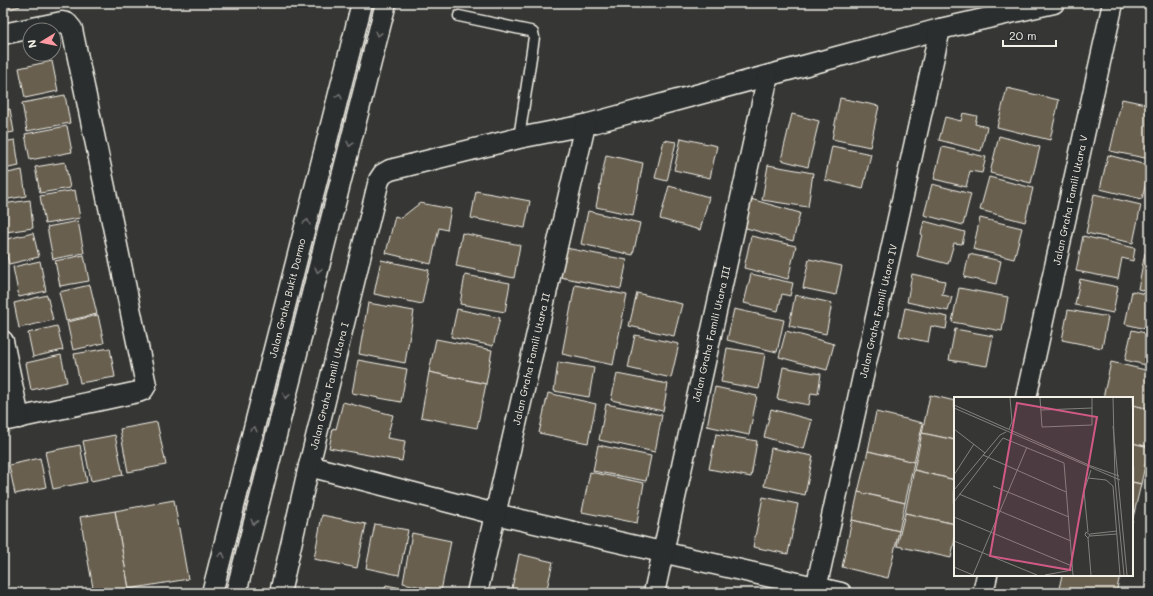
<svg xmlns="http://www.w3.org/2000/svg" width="1153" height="596" font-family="Mali,sans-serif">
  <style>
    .building { fill: #685f50; stroke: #f4f1e8 }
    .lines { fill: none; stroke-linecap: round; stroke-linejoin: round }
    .lane-casing { stroke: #f4f1e8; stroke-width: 13 }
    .street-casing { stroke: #f4f1e8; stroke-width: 23 }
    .lane { stroke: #2a2d2e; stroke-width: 10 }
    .street { stroke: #2a2d2e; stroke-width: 20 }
    .oneway { stroke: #71726f }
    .labels { text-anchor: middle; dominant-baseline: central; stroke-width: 3; stroke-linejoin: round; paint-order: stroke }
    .street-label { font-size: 10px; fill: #f4f1e8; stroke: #2a2d2e }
    .inset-road { fill: none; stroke: #82817d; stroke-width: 1 }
    .view { fill: #d15985; fill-opacity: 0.15; stroke: #d15985; stroke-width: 2 }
    .inset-edge { fill: none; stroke: #f4f1e8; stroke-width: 2 }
  </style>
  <rect width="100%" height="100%" fill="#363735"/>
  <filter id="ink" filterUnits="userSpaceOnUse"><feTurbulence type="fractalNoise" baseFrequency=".025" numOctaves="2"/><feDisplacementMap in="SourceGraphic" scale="8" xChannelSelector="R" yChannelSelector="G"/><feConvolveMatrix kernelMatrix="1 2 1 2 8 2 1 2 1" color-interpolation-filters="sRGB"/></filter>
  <g filter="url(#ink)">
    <g class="building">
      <path d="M3,3H20V6L3,11Z"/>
      <path d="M278,3H304L278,7Z"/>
      <path d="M52,61L58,91L25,98L19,68Z"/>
      <path d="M3,73L7,93H3Z"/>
      <path d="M1007,88L1059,100L1050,140L997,127Z"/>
      <path d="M65,95L70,123L27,131L22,103Z"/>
      <path d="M840,98L879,106L870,147L832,139Z"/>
      <path d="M1122,99L1150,105V159L1110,151Z"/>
      <path d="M10,109L14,132L3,134V110Z"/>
      <path d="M963,113L977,116L975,124L987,127L981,151L939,140L945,117L961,121Z"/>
      <path d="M792,114L819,121L808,167L781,160Z"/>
      <path d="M67,126L72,152L30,160L25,134Z"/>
      <path d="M999,136L1040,147L1031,183L990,173Z"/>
      <path d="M681,138L717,146L710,178L674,170Z"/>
      <path d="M15,140L19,166L3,169V142Z"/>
      <path d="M664,140L676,142L667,181L655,178Z"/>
      <path d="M832,146L871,154L863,189L825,180Z"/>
      <path d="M942,147L986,157L982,173L970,171L966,187L934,179Z"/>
      <path d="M606,155L643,163L633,215L596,207Z"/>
      <path d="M1108,155L1150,166L1142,199L1100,189Z"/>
      <path d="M65,162L70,188L40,193L35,167Z"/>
      <path d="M768,165L813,173L808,207L762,200Z"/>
      <path d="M22,170L26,196L3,200V174Z"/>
      <path d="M989,177L1033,188L1025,222L980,210Z"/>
      <path d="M932,184L971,194L963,225L924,215Z"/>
      <path d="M669,186L709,197L700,230L660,219Z"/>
      <path d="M75,190L80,218L45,224L40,196Z"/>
      <path d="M476,191L530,201L525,228L471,218Z"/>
      <path d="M1094,194L1141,205L1133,243L1086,233Z"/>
      <path d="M747,198L800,213L793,241L739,226Z"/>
      <path d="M30,200L33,228L6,232L3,204Z"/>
      <path d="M420,203L451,209L447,230L439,228L431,264L386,253L395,216L401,218Z"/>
      <path d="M588,211L640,223L633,255L581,244Z"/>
      <path d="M980,218L1022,228L1014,259L973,249Z"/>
      <path d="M78,221L84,253L53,259L47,227Z"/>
      <path d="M924,221L965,232L962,244L954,243L948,264L917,256L922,234H921Z"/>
      <path d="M33,233L39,257L9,264L3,240Z"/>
      <path d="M462,233L520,245L514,278L456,266Z"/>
      <path d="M751,236L796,246L788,279L744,268Z"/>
      <path d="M1083,236L1135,248L1133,261L1122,258L1118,279L1076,271Z"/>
      <path d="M566,248L627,260L621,289L560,277Z"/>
      <path d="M1145,253L1150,254V292L1138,289Z"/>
      <path d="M969,254L1001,261L996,284L964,277Z"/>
      <path d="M84,255L89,281L60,286L55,261Z"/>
      <path d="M809,259L842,266L836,295L803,288Z"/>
      <path d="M381,260L429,270L422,304L374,294Z"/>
      <path d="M40,261L46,291L19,297L13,267Z"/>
      <path d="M751,274L793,283L790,296L782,294L778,311L744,303Z"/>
      <path d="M912,274L945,281L942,295L952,297L948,311L907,302Z"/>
      <path d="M465,275L510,283L505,312L460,304Z"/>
      <path d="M1080,279L1118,287L1113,313L1075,305Z"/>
      <path d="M90,285L97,314L66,321L59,292Z"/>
      <path d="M575,285L627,295L613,365L562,354Z"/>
      <path d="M959,288L1008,297L1002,331L952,322Z"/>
      <path d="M1132,291L1150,295V330L1125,324Z"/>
      <path d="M637,293L682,304L674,336L629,326Z"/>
      <path d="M47,295L53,320L19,328L14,303Z"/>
      <path d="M795,295L832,303L826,334L789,326Z"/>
      <path d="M368,303L414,311L405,363L359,354Z"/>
      <path d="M905,308L948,317L946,329L931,326L928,342L899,336Z"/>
      <path d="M457,309L500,318L493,346L451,337Z"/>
      <path d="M734,309L784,320L777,352L727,340Z"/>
      <path d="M1068,310L1108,317L1102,348L1062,340Z"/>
      <path d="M98,315L104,343L73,350L67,322Z"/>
      <path d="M57,326L63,350L33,357L28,333Z"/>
      <path d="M955,329L993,336L987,366L949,360Z"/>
      <path d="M1132,330L1150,334V366L1125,360Z"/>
      <path d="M786,331L834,344L827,370L779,357Z"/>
      <path d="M635,335L679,344L671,378L628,368Z"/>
      <path d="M436,339L492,350L486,384L429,372Z"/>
      <path d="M110,348L115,377L80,383L74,354Z"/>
      <path d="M727,348L765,354L759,389L721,382Z"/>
      <path d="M61,355L67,382L31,390L26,363Z"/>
      <path d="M358,360L407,369L401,402L352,393Z"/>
      <path d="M558,362L594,368L589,397L554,391Z"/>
      <path d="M1111,362L1150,371V409L1132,405V398H1103Z"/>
      <path d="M783,367L821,374L818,394L811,393L809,405L777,399Z"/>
      <path d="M429,372L486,384L477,428L421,417Z"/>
      <path d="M617,374L668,384L663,411L611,400Z"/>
      <path d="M715,387L757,396L749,435L707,426Z"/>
      <path d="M548,393L596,404L588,443L539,433Z"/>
      <path d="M930,395L955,401V440L922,433Z"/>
      <path d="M343,402L393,415L387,438L405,441L402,461L329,448L333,428L336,429Z"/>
      <path d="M606,404L662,415L655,452L599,440Z"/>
      <path d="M1132,405L1150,409L1149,447L1132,443Z"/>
      <path d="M771,409L812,420L804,449L764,437Z"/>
      <path d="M876,412L923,423L914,462L868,451Z"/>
      <path d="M157,422L166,465L128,472L120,429Z"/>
      <path d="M922,433L955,440V480L914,470Z"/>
      <path d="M716,434L757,441L751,477L709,469Z"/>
      <path d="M115,435L123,475L91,481L83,441Z"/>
      <path d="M1132,443L1149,447L1141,484L1132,482Z"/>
      <path d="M80,445L87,482L53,489L45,452Z"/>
      <path d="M598,445L651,456L646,481L593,471Z"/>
      <path d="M771,448L813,456L805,495L764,486Z"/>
      <path d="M868,451L914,462L905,503L858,492Z"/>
      <path d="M40,458L46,487L15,494L9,465Z"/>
      <path d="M914,470L955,480V524L905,513Z"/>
      <path d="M590,472L644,483L637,523L582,512Z"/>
      <path d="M1132,482L1141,484L1132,522Z"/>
      <path d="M858,492L905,503L899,531L852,520Z"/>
      <path d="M763,497L798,504L788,554L753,547Z"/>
      <path d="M174,500L188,579L129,589L115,511Z"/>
      <path d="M115,511L129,589L109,593H94L80,517Z"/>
      <path d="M905,513L955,524V539L951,558L897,546Z"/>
      <path d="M322,515L366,524L357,568L314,559Z"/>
      <path d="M852,520L899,531L888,578L842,567Z"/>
      <path d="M375,524L408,530L399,575L366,568Z"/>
      <path d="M412,533L451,541L441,591L403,583Z"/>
      <path d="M519,554L553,562L546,593H511Z"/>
      <path d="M1062,575H1120L1116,593H1058Z"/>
      <path d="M386,585L426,593H384Z"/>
    </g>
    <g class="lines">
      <g class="lane-casing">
        <path id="lane" d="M459,16L530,31L533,33L534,37L519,138"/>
      </g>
      <g class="street-casing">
        <g id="street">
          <path d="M3,34L62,22L67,23L72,29L146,385L143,390L138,392L3,421"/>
          <path d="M3,341L19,418"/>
          <path d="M1026,398L1113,3"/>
          <path d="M309,466L495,514L841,593"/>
          <path d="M212,593L362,3"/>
          <path d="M236,593L386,3"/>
          <path d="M280,593L309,466L379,180L383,174L390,170L519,138L585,125L940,29L1054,3"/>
          <path d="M477,593L585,125"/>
          <path d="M654,593L768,76"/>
          <path d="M815,593L940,29"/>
          <path d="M983,593L987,575"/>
        </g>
      </g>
      <use href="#lane" class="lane"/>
      <use href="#street" class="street"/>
    </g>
    <defs><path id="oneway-chevron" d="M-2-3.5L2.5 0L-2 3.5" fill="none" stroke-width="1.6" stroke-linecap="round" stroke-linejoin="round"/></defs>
    <g class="oneway">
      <use href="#oneway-chevron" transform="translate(378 34) rotate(104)"/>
      <use href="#oneway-chevron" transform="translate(339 96) rotate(-76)"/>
      <use href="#oneway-chevron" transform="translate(350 144) rotate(104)"/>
      <use href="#oneway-chevron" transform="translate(307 222) rotate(-76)"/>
      <use href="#oneway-chevron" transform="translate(318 270) rotate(104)"/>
      <use href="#oneway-chevron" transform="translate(286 396) rotate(104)"/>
      <use href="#oneway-chevron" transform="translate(254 429) rotate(-76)"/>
      <use href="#oneway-chevron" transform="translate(254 522) rotate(104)"/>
      <use href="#oneway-chevron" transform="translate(222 555) rotate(-76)"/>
    </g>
  </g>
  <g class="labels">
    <g class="street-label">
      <text transform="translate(1070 200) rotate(-78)">Jalan Graha Famili Utara V</text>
      <text transform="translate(287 298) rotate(-76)">Jalan Graha Bukit Darmo</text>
      <text transform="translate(878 311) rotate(-77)">Jalan Graha Famili Utara IV</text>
      <text transform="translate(711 334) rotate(-77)">Jalan Graha Famili Utara III</text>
      <text transform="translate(531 359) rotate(-77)">Jalan Graha Famili Utara II</text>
      <text transform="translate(329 386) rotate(-76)">Jalan Graha Famili Utara I</text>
    </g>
  </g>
  <g transform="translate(954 397)">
    <rect width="179" height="179" fill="#363735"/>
    <path class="inset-road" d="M86,1L88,30L138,28V1M159,1L161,83L170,178M178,1L179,27M0,8L137,69L165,79M0,11L166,83M87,13L138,11M159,29L173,178M0,32L31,56M55,32L58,25L56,1M29,58L112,95M0,78L20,47M134,81L152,83L159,89L166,178M39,89L115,120M0,93L46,38L52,35M5,97L117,144M0,105L49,41L110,66L119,178M0,120L118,169M134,135L130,94L137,73M136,137L163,134M136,139L163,137M134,141L131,138L132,135L136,138L134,141L137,178M0,144L83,178M0,170L19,178M19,178L73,50M91,178L118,173"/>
    <path class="view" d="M63,6L143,20L116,173L36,159Z"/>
    <rect width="179" height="179" class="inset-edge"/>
  </g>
  <rect width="1153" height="596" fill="none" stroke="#2a2d2e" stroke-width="16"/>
  <rect x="8" y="8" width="1137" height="580" fill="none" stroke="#f4f1e8" stroke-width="1.5" filter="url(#ink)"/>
  <g transform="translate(42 42) rotate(260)"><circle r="19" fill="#2a2d2e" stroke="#7b7b78"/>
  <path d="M0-3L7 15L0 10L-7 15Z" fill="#ff9aa2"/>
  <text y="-6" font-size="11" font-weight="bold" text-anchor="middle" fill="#f4f1e8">N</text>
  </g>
  <path d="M1003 40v6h53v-6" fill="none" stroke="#f4f1e8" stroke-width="2"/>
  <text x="1009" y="40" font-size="12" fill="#f4f1e8" stroke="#2a2d2e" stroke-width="3" paint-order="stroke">20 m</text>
</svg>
